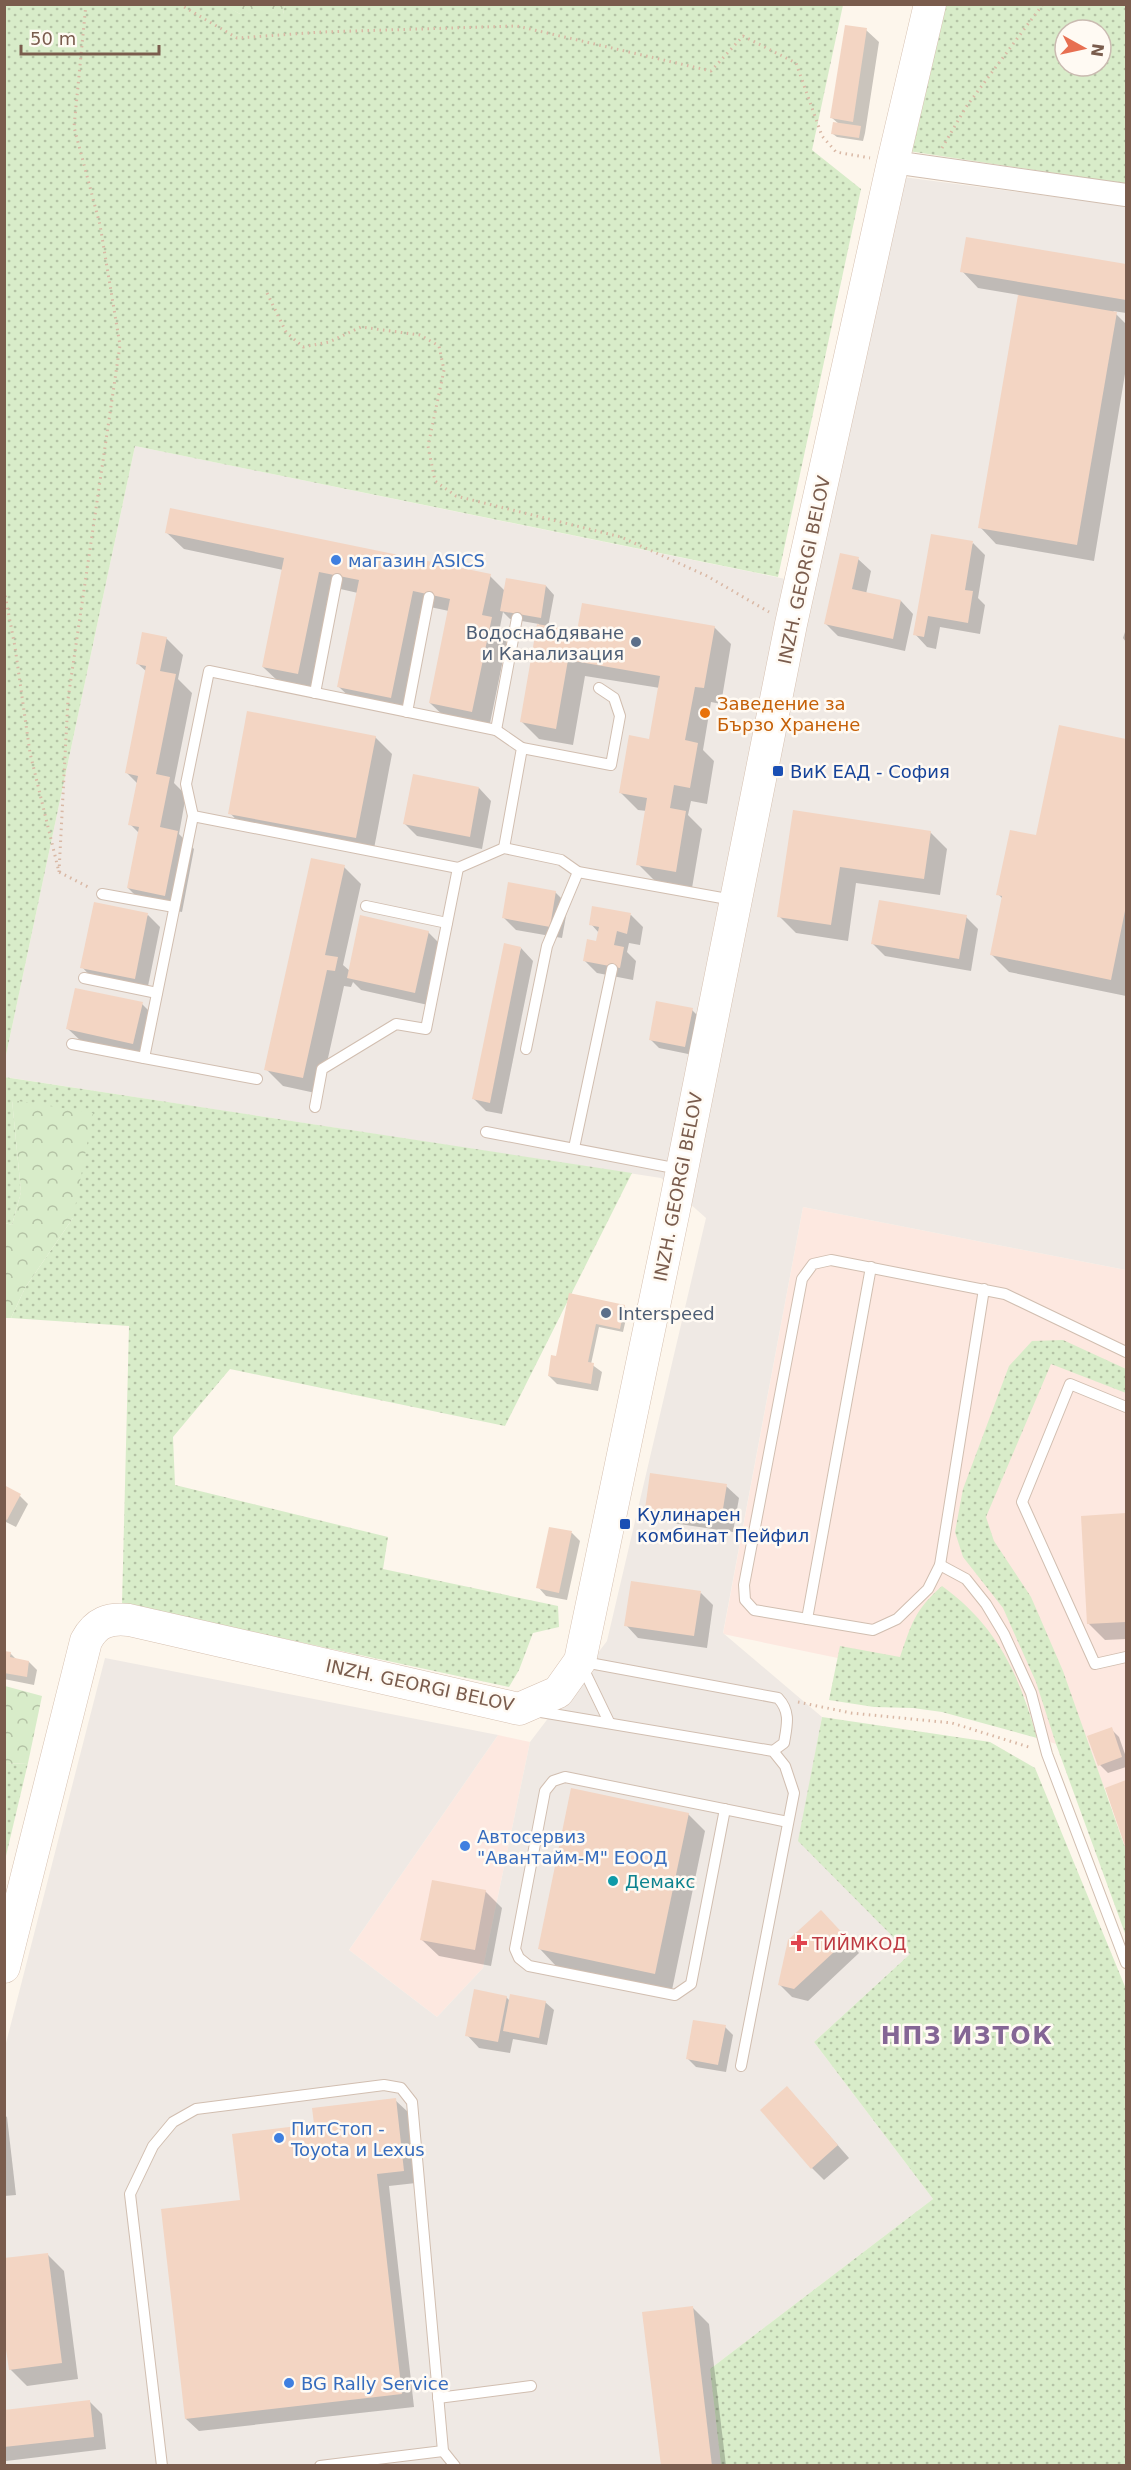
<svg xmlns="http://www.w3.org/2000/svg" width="1131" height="2470" font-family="'DejaVu Sans',sans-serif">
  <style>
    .commercial { fill: #fde8e0 }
    .industrial { fill: #efe9e4 }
    .grass { fill: url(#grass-dots); fill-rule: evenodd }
    .forest { fill: url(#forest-crowns) }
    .shadow { fill: #0003 }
    .building { fill: #f3d5c3 }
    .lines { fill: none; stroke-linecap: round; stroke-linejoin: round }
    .lane-casing { stroke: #d1beb0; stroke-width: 12 }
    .street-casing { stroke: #d1beb0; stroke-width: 24 }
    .secondary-casing { stroke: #d6c0b0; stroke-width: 33 }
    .path { stroke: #d9b8a5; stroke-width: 3; stroke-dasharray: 1.5 4.5; stroke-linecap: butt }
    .lane { stroke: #fff; stroke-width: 10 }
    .street { stroke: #fff; stroke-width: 22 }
    .secondary { stroke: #fff; stroke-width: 32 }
    .shop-dot { fill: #3f7fe0; stroke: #fffaf3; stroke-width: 2 }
    .service-dot { fill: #5c6f8a; stroke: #fffaf3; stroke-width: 2 }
    .food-dot { fill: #e8710a; stroke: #fffaf3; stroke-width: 2 }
    .transit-dot { fill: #1a4fb4; stroke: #fffaf3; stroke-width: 2 }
    .culture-dot { fill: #0f9aa8; stroke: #fffaf3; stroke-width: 2 }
    .health-dot { fill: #e0444e; stroke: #fffaf3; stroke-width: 2 }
    .labels { text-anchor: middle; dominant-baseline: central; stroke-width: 5; stroke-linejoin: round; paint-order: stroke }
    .shop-label { font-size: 18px; fill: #366cbe; stroke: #fffaf3; text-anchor: start }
    .street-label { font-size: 18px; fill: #7a5c4d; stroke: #fffaf3 }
    .service-label { font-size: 18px; fill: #4e5e75; stroke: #fffaf3; text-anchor: end }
    .food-label { font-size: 18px; fill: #c56008; stroke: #fffaf3; text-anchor: start }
    .transit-label { font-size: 18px; fill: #164399; stroke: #fffaf3; text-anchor: start }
    .culture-label { font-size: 18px; fill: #0d838f; stroke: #fffaf3; text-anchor: start }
    .health-label { font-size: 18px; fill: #be3a42; stroke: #fffaf3; text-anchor: start }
    .district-label { font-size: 24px; font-weight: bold; letter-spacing: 1.5px; fill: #846695; stroke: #fffaf3 }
  </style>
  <defs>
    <pattern id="grass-dots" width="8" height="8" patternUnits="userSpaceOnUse" patternTransform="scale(1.5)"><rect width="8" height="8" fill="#d8ecc9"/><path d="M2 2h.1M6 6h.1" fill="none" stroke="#b4c2a5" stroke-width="1.8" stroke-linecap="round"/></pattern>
    <pattern id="forest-crowns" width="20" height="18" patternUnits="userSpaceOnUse" patternTransform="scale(1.5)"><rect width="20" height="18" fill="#d8ecc9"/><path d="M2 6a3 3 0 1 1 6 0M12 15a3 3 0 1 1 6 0" fill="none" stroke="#b4c2a5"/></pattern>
  </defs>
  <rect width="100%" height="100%" fill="#fdf6ec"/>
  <g class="commercial">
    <path d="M803,1207L1126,1270V1850L1105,1788L1056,1744L1037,1738L1025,1697L723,1634Z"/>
    <path d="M498,1735L530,1742L483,1968L437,2017L349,1950Z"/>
  </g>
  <path class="industrial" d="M903,177L1126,206V1270L803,1207L723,1633L822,1717L799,1841L910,1954L814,2042L933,2199L710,2369L721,2465L5,2466V2047L105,1658L498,1735L349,1950L437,2017L483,1968L530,1742L607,1641L706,1218L661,1178L5,1077V1060L135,446L815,585Z"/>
  <g class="grass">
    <path d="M223,4L240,14H283L285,4L843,5L812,150L861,189L778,577L135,446L5,1060V5Z"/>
    <path d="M942,5H1126V184L908,151ZM1065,30H1101V66H1065Z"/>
    <path d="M4,1077L632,1173L505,1426L230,1369L173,1437L175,1485L388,1537L383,1569L558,1606L559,1627L533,1633L519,1670L509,1687L122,1604L129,1326L11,1318L25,1288L73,1218L12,1100L21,1192L12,1225L5,1223Z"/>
    <path d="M1063,1340L1126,1369V1393L1051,1364L986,1517L994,1541L1031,1597L1063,1671L1126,1850V1936L1056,1744L1036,1682L1003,1608L963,1557L955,1532L963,1489L1009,1366L1032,1341Z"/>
    <path d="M942,1586C997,1626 1019,1674 1037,1738L942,1712L913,1708L874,1707L829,1700L840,1646L900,1657C912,1623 914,1611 942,1586Z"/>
    <path d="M822,1717L990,1742L1035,1768L1126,1989V2465H721L710,2369L933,2199L814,2042L910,1954L798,1841Z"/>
    <path d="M28,1763L5,1860V1764Z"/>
  </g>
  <g class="forest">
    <path d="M223,5H285L283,14H240Z"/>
    <path d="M12,1100L93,1113L73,1218L25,1288L11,1318H5V1223L12,1225L21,1192Z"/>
    <path d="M5,1686L42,1696L28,1763L5,1764Z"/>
  </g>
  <g class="shadow">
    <path d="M866,30L879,42L865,133L863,141L837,137L833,134L839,124L832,118Z"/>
    <path d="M967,238L1126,266V313L1113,311L1126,324V368L1094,561L996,544L980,527L1019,295L978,288L962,271Z"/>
    <path d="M167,533L490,576L505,591L546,586L554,595L548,627L579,633L714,627L731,644L721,704L711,702L703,750L714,761L707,804L691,801L688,815L702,829L692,888L655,881L638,864L647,811L638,810L621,793L650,740L660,688L585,676L573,745L539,739L522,722L539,624L510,619L503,612L500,627L508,635L489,728L447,719L430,703L449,611L430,607L408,714L356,703L339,687L358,593L336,588L314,690L280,683L263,667L283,570L184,549Z"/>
    <path d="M973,543L985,555L978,598L985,605L980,634L940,627L936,649L927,647L915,634Z"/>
    <path d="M858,559L871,571L866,594L901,601L913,614L905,651L838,636L826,624Z"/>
    <path d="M1126,629V642L1123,638Z"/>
    <path d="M166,638L183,655L178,679L192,693L174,783L186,795L179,834L194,849L182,912L145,905L128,888L139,833L130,824L138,784L127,773L147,672L138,664Z"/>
    <path d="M1060,727L1126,740V996L1009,972L992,955L1003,899L998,894L1037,837Z"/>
    <path d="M375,737L392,754L373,854L246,830L230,813Z"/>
    <path d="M479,788L491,801L482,849L417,836L405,824Z"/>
    <path d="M794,812L930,832L947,849L940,895L856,883L848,941L796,933L779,916Z"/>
    <path d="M344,867L361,884L343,965L350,971L428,932L441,945L428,1005L361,990L353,982L351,987L344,986L320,1094L283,1086L266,1069Z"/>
    <path d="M555,892L568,905L562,938L516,930L503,917Z"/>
    <path d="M148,915L160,927L147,991L94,980L82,967Z"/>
    <path d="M631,915L643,927L640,945L629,943L627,952L636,961L633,980L597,973L584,960L597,943L599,933L591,924Z"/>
    <path d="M966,917L978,929L971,971L885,956L872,943Z"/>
    <path d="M521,948L533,961L502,1114L486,1111L474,1099Z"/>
    <path d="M142,1004L154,1016L146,1056L81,1041L68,1029Z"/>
    <path d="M692,1010L700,1018L693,1055L659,1048L651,1040Z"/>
    <path d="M570,1295L625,1307L628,1310L623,1332L599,1327L591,1364L602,1372L598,1391L557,1384L549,1376L561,1358Z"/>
    <path d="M726,1486L739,1498L733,1532L659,1521L646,1509Z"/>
    <path d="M4,1487L20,1496L28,1504L16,1527L4,1521Z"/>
    <path d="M1126,1515V1639L1105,1640L1088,1623L1083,1517Z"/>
    <path d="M550,1528L572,1533L580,1541L567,1600L546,1596L538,1587Z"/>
    <path d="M701,1593L713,1605L707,1648L638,1638L626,1625Z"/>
    <path d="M4,1652L10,1653L17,1660L29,1662L37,1670L34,1685L4,1679Z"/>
    <path d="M1111,1729L1119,1737L1126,1757V1767L1108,1773L1100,1765Z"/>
    <path d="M1126,1782V1845L1107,1789Z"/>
    <path d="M688,1814L705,1831L672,1990L556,1966L540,1949Z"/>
    <path d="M485,1891L502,1908L491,1966L439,1956L422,1940Z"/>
    <path d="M833,1925L859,1953L808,2001L792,1997L780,1985Z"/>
    <path d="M506,1997L510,2001L545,2002L554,2010L547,2045L513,2039L510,2053L479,2048L467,2035Z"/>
    <path d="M725,2027L733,2035L726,2072L696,2067L688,2059Z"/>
    <path d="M395,2100L408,2112L416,2183L389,2186L414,2407L199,2431L186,2419L241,2201L316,2126Z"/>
    <path d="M799,2101L849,2158L824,2180L812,2168Z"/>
    <path d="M4,2115L7,2117L16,2195L4,2196Z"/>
    <path d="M47,2254L64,2271L78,2379L27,2386L10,2369Z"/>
    <path d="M692,2307L709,2324L726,2466H663Z"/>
    <path d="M90,2402L102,2414L106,2449L6,2461L4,2459V2412Z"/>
  </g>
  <g class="building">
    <path d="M845,25L867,28L853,122L830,118Z"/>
    <path d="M833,122L861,126L859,138L831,134Z"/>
    <path d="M966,237L1126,264V300L960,272Z"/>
    <path d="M1018,295L1117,312L1077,545L978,528Z"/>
    <path d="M170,508L491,574L482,615L492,617L472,712L429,703L450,599L413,591L391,698L337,687L359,580L319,572L298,674L262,667L284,558L165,533Z"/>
    <path d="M931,534L973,541L965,590L973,591L968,623L928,616L924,637L913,635Z"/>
    <path d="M840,553L859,557L852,589L901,600L893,639L824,624Z"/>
    <path d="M506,578L546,585L541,618L500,611Z"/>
    <path d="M582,603L715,626L704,688L695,687L685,740L698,743L690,788L674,785L670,808L686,811L676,872L636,865L647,798L619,793L629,735L649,739L660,676L568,660L556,729L520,722L537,624L577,631Z"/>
    <path d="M142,632L167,637L160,671L176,674L156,774L170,777L160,827L178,831L165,896L127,888L139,827L128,825L138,776L125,773L146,666L136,664Z"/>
    <path d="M247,711L376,736L356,838L228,814Z"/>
    <path d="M1059,725L1126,739V906L1111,980L990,955L1002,896L996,895L1010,830L1036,835Z"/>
    <path d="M413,774L479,787L470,837L403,824Z"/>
    <path d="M793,810L931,831L924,879L840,867L831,925L777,917Z"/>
    <path d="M311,858L345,865L325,955L338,957L335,971L327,970L303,1078L264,1070Z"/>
    <path d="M508,882L556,891L550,927L502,918Z"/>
    <path d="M879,900L967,915L959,959L871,944Z"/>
    <path d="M94,902L148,913L135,979L80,968Z"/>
    <path d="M592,906L631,913L627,934L617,931L614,945L624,947L620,968L583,961L587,939L596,941L599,927L589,925Z"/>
    <path d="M360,915L429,931L415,993L347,978Z"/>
    <path d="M504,943L521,947L490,1103L472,1099Z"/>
    <path d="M75,988L143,1002L133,1044L66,1029Z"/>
    <path d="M656,1001L693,1008L685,1047L649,1040Z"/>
    <path d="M569,1293L625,1305L620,1329L596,1324L588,1362L594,1363L591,1384L548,1376L551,1355L556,1356Z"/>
    <path d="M650,1473L727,1484L721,1521L645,1509Z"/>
    <path d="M4,1485L21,1494L7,1520L4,1518Z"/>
    <path d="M1126,1513V1622L1087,1624L1081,1516Z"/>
    <path d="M549,1527L572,1531L559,1593L536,1588Z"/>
    <path d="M631,1581L701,1591L694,1636L624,1626Z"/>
    <path d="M4,1651L11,1652L10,1657L29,1661L27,1677L4,1673Z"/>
    <path d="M1112,1727L1122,1757L1098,1766L1087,1736Z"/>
    <path d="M1126,1780V1849L1105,1788Z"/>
    <path d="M571,1788L689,1813L655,1974L538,1949Z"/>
    <path d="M432,1880L486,1890L475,1950L420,1940Z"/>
    <path d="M821,1910L848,1939L794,1989L778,1985L788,1940Z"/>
    <path d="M474,1989L507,1996L498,2042L465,2036Z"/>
    <path d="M510,1994L546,2001L539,2038L503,2031Z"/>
    <path d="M693,2020L726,2025L718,2065L686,2059Z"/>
    <path d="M787,2086L838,2145L811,2169L760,2110Z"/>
    <path d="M396,2098L404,2171L377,2174L402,2394L185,2419L161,2209L240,2200L232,2134L314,2124L312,2108Z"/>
    <path d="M48,2253L62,2363L9,2370L4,2336V2258Z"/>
    <path d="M693,2306L712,2466H661L642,2312Z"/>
    <path d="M90,2400L94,2437L4,2447V2410Z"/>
  </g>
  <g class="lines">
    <g class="lane-casing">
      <g id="lane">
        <path d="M315,693L337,579"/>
        <path d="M407,712L429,597"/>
        <path d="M496,730L517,618"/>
        <path d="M522,748L611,765L620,716L614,698L599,688"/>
        <path d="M193,816L186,784L209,671L496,730L522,748L504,848"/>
        <path d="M102,894L174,907"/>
        <path d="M366,906L447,923"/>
        <path d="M84,978L157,993"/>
        <path d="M72,1044L144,1058"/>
        <path d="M526,1049L547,946L578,872"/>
        <path d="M257,1079L144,1058L193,816L458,868L504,848L561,860L578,872L733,900"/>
        <path d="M315,1107L322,1069L396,1024L426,1029L458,868"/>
        <path d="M486,1132L679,1169"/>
        <path d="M574,1148L612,969"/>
        <path d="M984,1289L940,1565L928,1589L897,1619L873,1630L754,1610L745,1600L744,1585L802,1279L813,1264L831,1260L1005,1294L1126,1352"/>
        <path d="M1126,1407L1070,1384L1022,1502L1095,1664L1126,1657"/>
        <path d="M940,1565L966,1579L986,1604L1004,1634L1031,1693L1047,1754L1126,1963"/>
        <path d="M807,1619L871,1267"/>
        <path d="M584,1662L778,1698C791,1712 787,1725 784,1743L773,1751"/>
        <path d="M582,1666L609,1722"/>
        <path d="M535,1711L773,1751L785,1766L794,1793L741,2066"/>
        <path d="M725,1809L691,1984L675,1995L529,1966L519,1958L515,1949L545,1791L553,1781L565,1777L788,1822"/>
        <path d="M438,2398L531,2386"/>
        <path d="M162,2466L130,2194L153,2146L173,2122L196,2109L384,2085L401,2088L412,2102L443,2451L455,2466"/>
        <path d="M320,2466L443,2451"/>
      </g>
    </g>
    <g class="street-casing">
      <path id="street" d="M893,162L1126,195"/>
    </g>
    <g class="secondary-casing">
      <path id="secondary" d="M4,1967L86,1641C96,1622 109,1618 129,1620L519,1709L558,1692L580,1661L674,1210L791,624L893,162L930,4"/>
    </g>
    <g class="path">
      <path d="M179,4L237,38L322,32L517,26L711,71L743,36L796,63L822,136L836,152L870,158"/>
      <path d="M942,148L966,107L1043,4"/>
      <path d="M267,293L286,332L303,347L329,342L361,327L420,335L439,346L444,370L428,446L435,481L456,496L621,537L707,576L769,612"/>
      <path d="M4,590L15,647L30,753L59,872L90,888"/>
      <path d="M59,872L68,699L120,345L100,225L74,127L86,4"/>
      <path d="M798,1702L851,1713L952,1723L1032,1748"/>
    </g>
    <use href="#lane" class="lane"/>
    <use href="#street" class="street"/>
    <use href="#secondary" class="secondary"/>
  </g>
  <g class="shop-dot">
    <circle cx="336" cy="560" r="6"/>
    <circle cx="465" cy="1846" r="6"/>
    <circle cx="279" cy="2138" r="6"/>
    <circle cx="289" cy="2383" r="6"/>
  </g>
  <g class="service-dot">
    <circle cx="636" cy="642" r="6"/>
    <circle cx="606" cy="1313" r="6"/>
  </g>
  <circle class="food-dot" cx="705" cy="713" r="6"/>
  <g class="transit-dot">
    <rect x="772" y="765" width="12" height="12" rx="3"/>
    <rect x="619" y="1518" width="12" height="12" rx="3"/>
  </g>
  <circle class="culture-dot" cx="613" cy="1881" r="6"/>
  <path class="health-dot" d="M796 1934h6v6h6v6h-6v6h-6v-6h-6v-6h6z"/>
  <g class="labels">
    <g class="shop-label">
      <text x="348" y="560">магазин ASICS</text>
      <text x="477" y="1836">Автосервиз<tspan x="477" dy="21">"Авантайм-М" ЕООД</tspan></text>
      <text x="291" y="2128">ПитСтоп -<tspan x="291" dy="21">Toyota и Lexus</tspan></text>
      <text x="301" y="2383">BG Rally Service</text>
    </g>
    <g class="street-label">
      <text transform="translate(804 570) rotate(-78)">INZH. GEORGI BELOV</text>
      <text transform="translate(678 1187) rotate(-79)">INZH. GEORGI BELOV</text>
      <text transform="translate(420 1685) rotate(12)">INZH. GEORGI BELOV</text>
    </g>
    <g class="service-label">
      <text x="624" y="632">Водоснабдяване<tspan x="624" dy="21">и Канализация</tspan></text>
      <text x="618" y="1313" text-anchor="start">Interspeed</text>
    </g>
    <g class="food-label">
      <text x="717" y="703">Заведение за<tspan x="717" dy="21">Бързо Хранене</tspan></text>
    </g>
    <g class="transit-label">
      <text x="790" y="771">ВиК ЕАД - София</text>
      <text x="637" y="1514">Кулинарен<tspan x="637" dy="21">комбинат Пейфил</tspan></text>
    </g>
    <g class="culture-label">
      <text x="625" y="1881">Демакс</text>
    </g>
    <g class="health-label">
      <text x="812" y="1943">ТИЙМКОД</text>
    </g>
    <g class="district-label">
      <text x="967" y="2036">НПЗ ИЗТОК</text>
    </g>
  </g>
  <rect width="1131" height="2470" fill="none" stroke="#7a5c4d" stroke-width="12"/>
  <g transform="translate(1083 48) rotate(98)"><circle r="28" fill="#fffaf3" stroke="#cabbb1" stroke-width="1.5"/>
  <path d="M0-4.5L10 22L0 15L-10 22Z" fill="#e76f51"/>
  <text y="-9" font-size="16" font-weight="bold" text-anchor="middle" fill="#7a5c4d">N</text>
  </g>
  <path d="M21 45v9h138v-9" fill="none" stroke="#7a5c4d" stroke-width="3"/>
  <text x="30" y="45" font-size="18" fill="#7a5c4d" stroke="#fffaf3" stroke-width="4.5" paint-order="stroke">50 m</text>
</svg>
